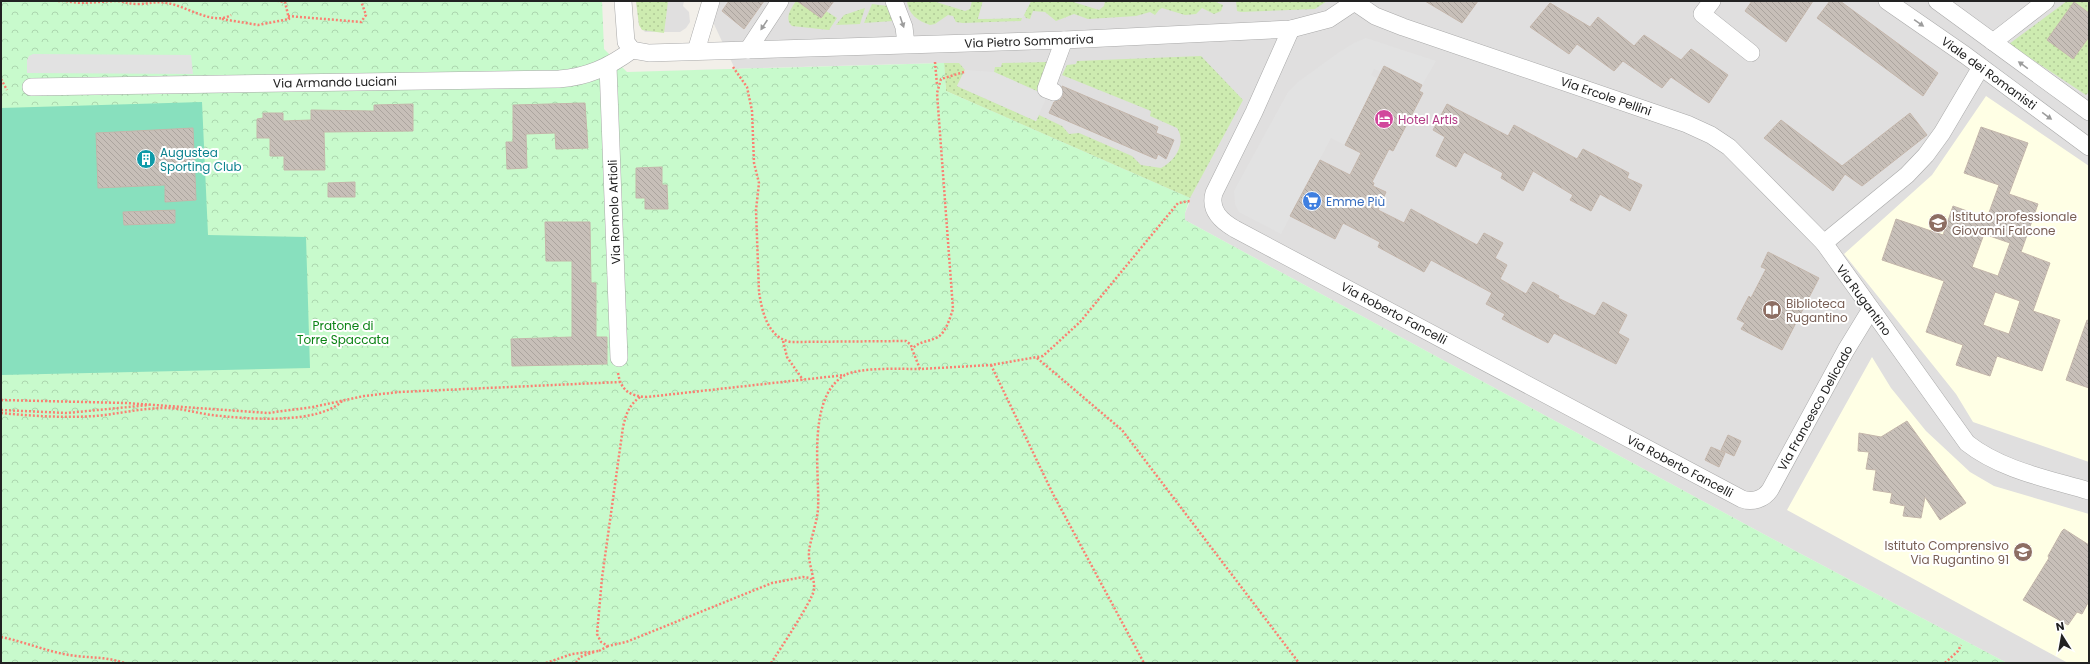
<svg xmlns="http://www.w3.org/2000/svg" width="2090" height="664" font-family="Poppins,sans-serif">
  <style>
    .residential { fill: #e0dfdf }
    .education { fill: #ffffe5 }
    .grass { fill: url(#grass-dots) }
    .park { fill: url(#park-crowns) }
    .pitch { fill: #88e0be }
    .parking { fill: #e2e2e2 }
    .building { fill: url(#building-back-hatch); stroke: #c4b6ab; fill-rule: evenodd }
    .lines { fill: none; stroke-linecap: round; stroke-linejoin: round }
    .minor-casing { stroke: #a9a9a9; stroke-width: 18 }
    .path { stroke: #fa8072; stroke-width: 2.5; stroke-dasharray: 2 2; stroke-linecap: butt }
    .minor { stroke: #fff; stroke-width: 17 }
    .oneway { fill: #9c9c9c }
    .labels { text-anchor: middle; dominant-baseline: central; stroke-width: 4; stroke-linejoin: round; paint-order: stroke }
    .street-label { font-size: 12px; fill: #222; stroke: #fff }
    .hotel-label { font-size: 12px; fill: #b23c85; stroke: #fff; text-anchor: start }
    .culture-label { font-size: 12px; fill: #0d838f; stroke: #fff; text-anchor: start }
    .shop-label { font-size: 12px; fill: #366cbe; stroke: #fff; text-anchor: start }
    .education-label { font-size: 12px; fill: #785e54; stroke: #fff; text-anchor: start }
    .park-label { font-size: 12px; fill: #0c8416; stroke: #fff }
  </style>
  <defs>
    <pattern id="grass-dots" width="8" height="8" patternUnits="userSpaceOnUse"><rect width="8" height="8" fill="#cdebb0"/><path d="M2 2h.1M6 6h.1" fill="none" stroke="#b0c997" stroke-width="1.8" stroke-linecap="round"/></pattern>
    <pattern id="park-crowns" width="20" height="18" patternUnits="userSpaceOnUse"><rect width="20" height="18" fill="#c8facc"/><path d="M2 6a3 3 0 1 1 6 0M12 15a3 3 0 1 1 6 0" fill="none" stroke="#acd6af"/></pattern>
    <pattern id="building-back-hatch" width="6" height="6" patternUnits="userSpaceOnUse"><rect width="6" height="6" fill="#c7bfb8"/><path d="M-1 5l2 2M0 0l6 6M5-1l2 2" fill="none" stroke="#aba49e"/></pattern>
  </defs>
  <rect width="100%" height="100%" fill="#f2efe9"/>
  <g class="residential">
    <path d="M636,1H684L683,6L689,12L690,22L686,28L680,32H645L639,25Z"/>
    <path d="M720,1H2089V663H2007L1769,537L1185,220V213L1190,201L946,91L943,63L624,72L735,69L712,20Z"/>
  </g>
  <g class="education">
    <path d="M1986,96L2089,166V462L1973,422L1956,394L1844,254L1932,175Z"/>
    <path d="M1872,357L1891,388L1926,431L1970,472L1994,486L2089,514V663H2068L1787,510Z"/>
  </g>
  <g class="grass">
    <path d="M636,1H668L664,33L642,30L639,25Z"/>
    <path d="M796,1H804L802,4L821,18L826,11L837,18L829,30L792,26C784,18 791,9 796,1Z"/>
    <path d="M907,1H933L965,11L970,9L972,1H983L978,19L1022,18L1021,21L963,23L956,22L953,16L948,15L935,24L930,25C918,21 908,14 907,1Z"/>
    <path d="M1031,1H1070L1099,10L1104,6L1105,1H1214L1223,5L1221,11L1214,14L1202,8L1196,14L1185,15L1162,8L1159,10L1155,15L1150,12L1136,16L1088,19L1074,14L1056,21L1045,12L1033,11L1030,19L1026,18L1024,15Z"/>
    <path d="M1236,1H1327L1315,9L1241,12L1237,11Z"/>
    <path d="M2067,1H2089V13L2074,3L2047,40L2073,59L2089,37V92L2086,95L2009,44Z"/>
    <path d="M872,4L888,6L893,13V21L864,23Z"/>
    <path d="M865,8L860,24L836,25L844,15Z"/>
    <path d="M1201,56L1243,100L1190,198L946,91L944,63H959L965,70L957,86L1036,121L1039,115L1062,126L1069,134L1079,133L1132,156L1141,165L1161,168C1175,161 1187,143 1177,128L1150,116L1151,111L1062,75L1067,65L1076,64L1077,61Z"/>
    <path d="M1048,62L1049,66L1037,91L994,72L995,67H1001L1002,63Z"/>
  </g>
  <path class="park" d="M1,1H602L604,49L627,72L944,63L946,91L1190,198L1185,213V220L1769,537L2007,663H1Z"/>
  <path class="pitch" d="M202,102L208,235L306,237L310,368L1,375V108Z"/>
  <g class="parking">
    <path d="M983,1H1031L1022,18L978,19Z"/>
    <path d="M1366,38L1436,61L1422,85L1384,66L1381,72L1374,69L1371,75L1378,79L1345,145L1331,138L1281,234L1239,212L1235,204L1234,191L1288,92L1298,82L1338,53L1354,43Z"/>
    <path d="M33,54L191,55L193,74L27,73V60L29,56Z"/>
    <path d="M965,70L994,72L1047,96L1036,121L957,86Z"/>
  </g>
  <g class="building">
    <path d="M729,1H764L744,29L722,11Z"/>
    <path d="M797,1H834L821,18Z"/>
    <path d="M1425,1H1478L1462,23Z"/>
    <path d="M1752,1H1813L1786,42L1745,11Z"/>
    <path d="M1830,1H1840L1938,73L1923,96L1817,18Z"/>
    <path d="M2074,2L2089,13V37L2073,59L2047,40Z"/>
    <path d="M1550,3L1590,27L1598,17L1634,46L1644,35L1681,60L1691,49L1728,75L1709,103L1671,77L1662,88L1623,61L1614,71L1577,44L1569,54L1530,27Z"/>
    <path d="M1384,66L1422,85L1419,91L1423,93L1393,151L1389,149L1372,182L1374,183L1373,186L1386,192L1378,210L1404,223L1411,209L1477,245L1484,233L1503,243L1495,258L1507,265L1500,279L1526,294L1533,282L1559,296L1558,298L1595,316L1603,302L1627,315L1618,333L1629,339L1616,364L1554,333L1548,343L1502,319L1505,314L1486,304L1492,293L1431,260L1424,272L1378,247L1380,242L1343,223L1335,239L1290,216L1320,160L1350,175L1361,153L1345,145Z"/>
    <path d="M1062,86L1158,127L1156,133L1174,140L1166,159L1158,154L1156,159L1049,113L1054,102L1060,100L1063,96Z"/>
    <path d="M585,103L588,148L556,149L555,133L526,134L527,168L507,169L506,142H513V105Z"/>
    <path d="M413,104V131L324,132L325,170H284V156H270V138H257V119L263,118V113H283V121L311,120V110L374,111V105Z"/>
    <path d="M1447,104L1508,136L1514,125L1577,159L1583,149L1629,173L1627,178L1642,185L1630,211L1600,194L1591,211L1570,200L1573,195L1533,171L1523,191L1501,178L1503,173L1464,152L1456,167L1436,156L1445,137L1433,130Z"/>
    <path d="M1910,113L1927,135L1862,186L1845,174L1833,191L1764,138L1781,120L1842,166Z"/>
    <path d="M1981,127L2028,143L2009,194L2038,204L2021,252L2050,263L2033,311L2060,320L2042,371L1997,356L1990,376L1956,365L1963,345L1926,332L1944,281L1882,260L1896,219L1943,235L1953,206L1987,218L1999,185L1964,173ZM1984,234L2010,243L1998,276L1972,267ZM1995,292L2020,301L2009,334L1983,325Z"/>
    <path d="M193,128L196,200L165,202V185L98,188L96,133Z"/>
    <path d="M662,167V185H667L668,209H645V198H636V168Z"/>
    <path d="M355,182V197H328V183Z"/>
    <path d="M175,210V223L124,225L123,212Z"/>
    <path d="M545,222H590L591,283H596V337H607V364L512,366L511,339L572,337V261H546Z"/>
    <path d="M1768,252L1819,278L1782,350L1741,329L1745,323L1737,319L1749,296L1751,298L1766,269L1761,267Z"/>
    <path d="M2087,320L2089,321V388L2066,380Z"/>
    <path d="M1907,421L1966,503L1940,520L1925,497L1921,518L1903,516L1905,506L1890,503L1892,493L1873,490L1876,470L1866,469L1869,452L1858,451L1859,433L1881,437Z"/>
    <path d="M1728,435L1741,441L1734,456L1721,450Z"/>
    <path d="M1711,447L1725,453L1719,467L1705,460Z"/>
    <path d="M2064,529L2089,545V601L2082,614L2077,612L2068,625L2023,600L2049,558L2048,556L2062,531Z"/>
  </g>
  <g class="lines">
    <g class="minor-casing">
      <g id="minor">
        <path d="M623,1L626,42L632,50"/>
        <path d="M894,1L904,27L906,44"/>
        <path d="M1353,1L1375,16L1403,27L1687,124L1711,135L1729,147L1824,243L1967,443C2001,470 2049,479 2089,491"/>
        <path d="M1712,1L1702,14L1751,53"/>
        <path d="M1887,1L1965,55L2089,147"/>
        <path d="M1937,1L2089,112"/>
        <path d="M1291,29L1254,112L1214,193C1209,210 1221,221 1235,229L1742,499C1752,503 1764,499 1770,490L1846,350L1871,309"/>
        <path d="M1993,42L2046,1"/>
        <path d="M632,50L649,53L1064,40L1291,29L1329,19L1356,1"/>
        <path d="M748,50L780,1"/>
        <path d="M696,51L711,1"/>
        <path d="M608,66L619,358"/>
        <path d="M31,87L559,79C587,77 609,67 632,50"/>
        <path d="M1054,92L1046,89L1064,40"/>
        <path d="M1824,243L1907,175L1926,155L1942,133L1981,67"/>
      </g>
    </g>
    <g class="path">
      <path d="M58,1H63"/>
      <path d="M66,1C83,5 101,1 118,1C125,2 130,4 137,4C148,4 156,1 167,3C187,6 213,26 231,15"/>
      <path d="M288,16L361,22L366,15L361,1"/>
      <path d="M222,19L258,25L289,19L285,2L278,1"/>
      <path d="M935,62L937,85"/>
      <path d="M733,67L747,87L752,111L754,163L759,183L756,210L759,292C762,312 768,338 791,342L906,341L911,345L912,349"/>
      <path d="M964,72L941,79L937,93L953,309C950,318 946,332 938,337C929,342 919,341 912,349L920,369L991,365L1043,356L1080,322L1178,203L1190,201"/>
      <path d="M1,79L7,90"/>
      <path d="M783,341L787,357L803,380"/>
      <path d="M1037,358L1122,430L1299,663"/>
      <path d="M991,365L1053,494L1144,663"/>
      <path d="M618,373C621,391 630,396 647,397L845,375"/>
      <path d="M640,397C629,405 626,414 623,427L602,578L597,634L601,642L608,646L626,642L772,583L803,577L810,578L813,581"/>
      <path d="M1,400L126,403L268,413L313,407L364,396L399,392L620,382"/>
      <path d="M1,410L67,413L149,405"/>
      <path d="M1,413C32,416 64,418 95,416C118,414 142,408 165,408C181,408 196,413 212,415C245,419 318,425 342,401"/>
      <path d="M1,637C26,642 50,653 76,656C93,658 108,657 124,663"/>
      <path d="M599,651L608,646"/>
      <path d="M546,663L572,654L599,651"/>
      <path d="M576,663L580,657L594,652"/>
      <path d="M771,663C779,651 812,601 814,590C815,577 808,564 809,551C811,537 817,523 818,509C820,473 806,397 845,375C861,367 901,369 920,369"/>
      <path d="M1945,663L1958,651L1961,645"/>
    </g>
    <use href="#minor" class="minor"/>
  </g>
  <defs><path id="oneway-solid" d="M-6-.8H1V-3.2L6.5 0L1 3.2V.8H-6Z"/></defs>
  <g class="oneway">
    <use href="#oneway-solid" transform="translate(902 22) rotate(71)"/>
    <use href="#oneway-solid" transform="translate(1919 23) rotate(35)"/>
    <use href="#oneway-solid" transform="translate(764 25) rotate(124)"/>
    <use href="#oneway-solid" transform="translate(2023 65) rotate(-144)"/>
    <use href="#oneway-solid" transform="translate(2047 116) rotate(36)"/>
  </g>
  <defs>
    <g id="hotel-disc" transform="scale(1)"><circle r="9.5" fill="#d1479c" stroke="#fff"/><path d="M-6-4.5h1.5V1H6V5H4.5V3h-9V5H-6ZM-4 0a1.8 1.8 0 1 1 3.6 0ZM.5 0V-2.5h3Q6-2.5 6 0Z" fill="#fff"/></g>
    <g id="building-disc" transform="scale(1)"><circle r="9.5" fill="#0f9aa8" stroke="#fff"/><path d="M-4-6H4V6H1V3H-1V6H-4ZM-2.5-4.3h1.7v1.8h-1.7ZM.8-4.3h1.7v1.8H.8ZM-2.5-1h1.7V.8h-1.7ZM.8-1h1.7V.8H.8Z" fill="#fff"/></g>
    <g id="supermarket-disc" transform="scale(1)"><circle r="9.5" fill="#3f7fe0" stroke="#fff"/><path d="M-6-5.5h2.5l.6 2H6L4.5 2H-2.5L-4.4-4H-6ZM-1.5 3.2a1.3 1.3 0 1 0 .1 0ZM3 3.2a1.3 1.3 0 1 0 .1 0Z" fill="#fff"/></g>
    <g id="school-disc" transform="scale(1)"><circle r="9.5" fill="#8d6e63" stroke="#fff"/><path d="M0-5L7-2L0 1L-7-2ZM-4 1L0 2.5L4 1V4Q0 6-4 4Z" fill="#fff"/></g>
    <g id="library-disc" transform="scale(1)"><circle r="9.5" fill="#8d6e63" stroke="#fff"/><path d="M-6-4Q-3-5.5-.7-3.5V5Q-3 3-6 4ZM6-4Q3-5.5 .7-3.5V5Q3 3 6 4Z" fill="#fff"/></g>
  </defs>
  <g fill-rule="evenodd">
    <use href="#hotel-disc" x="1384" y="119"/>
    <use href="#building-disc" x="146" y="159"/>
    <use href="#supermarket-disc" x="1312" y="201"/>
    <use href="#school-disc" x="1938" y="223"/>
    <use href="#library-disc" x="1772" y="310"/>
    <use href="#school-disc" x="2023" y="552"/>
  </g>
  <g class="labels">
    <g class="street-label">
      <text transform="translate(1029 41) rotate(-2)">Via Pietro Sommariva</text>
      <text transform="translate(1989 73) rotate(36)">Viale dei Romanisti</text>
      <text transform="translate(335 82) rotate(-1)">Via Armando Luciani</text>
      <text transform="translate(1606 96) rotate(19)">Via Ercole Pellini</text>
      <text transform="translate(614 212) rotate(-92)">Via Romolo Artioli</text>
      <text transform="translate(1864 300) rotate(54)">Via Rugantino</text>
      <text transform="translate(1394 313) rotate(28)">Via Roberto Fancelli</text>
      <text transform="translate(1815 408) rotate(-61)">Via Francesco Delicado</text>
      <text transform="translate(1680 466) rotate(28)">Via Roberto Fancelli</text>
    </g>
    <g class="hotel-label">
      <text x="1398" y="119">Hotel Artis</text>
    </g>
    <g class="culture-label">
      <text x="160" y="152">Augustea<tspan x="160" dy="14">Sporting Club</tspan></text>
    </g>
    <g class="shop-label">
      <text x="1326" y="201">Emme Più</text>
    </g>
    <g class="education-label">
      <text x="1952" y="216">Istituto professionale<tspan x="1952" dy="14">Giovanni Falcone</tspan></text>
      <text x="1786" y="303">Biblioteca<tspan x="1786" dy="14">Rugantino</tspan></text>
      <text x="2009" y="545" text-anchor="end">Istituto Comprensivo<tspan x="2009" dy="14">Via Rugantino 91</tspan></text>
    </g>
    <g class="park-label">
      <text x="343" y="325">Pratone di<tspan x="343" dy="14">Torre Spaccata</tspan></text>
    </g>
  </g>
  <rect width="2090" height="664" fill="none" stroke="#222222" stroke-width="4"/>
  <g transform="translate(2062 636) rotate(349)" stroke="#ffffff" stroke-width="3" paint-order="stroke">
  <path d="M0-3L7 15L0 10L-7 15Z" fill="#222222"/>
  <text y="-6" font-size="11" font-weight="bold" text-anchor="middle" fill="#222222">N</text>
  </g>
</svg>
